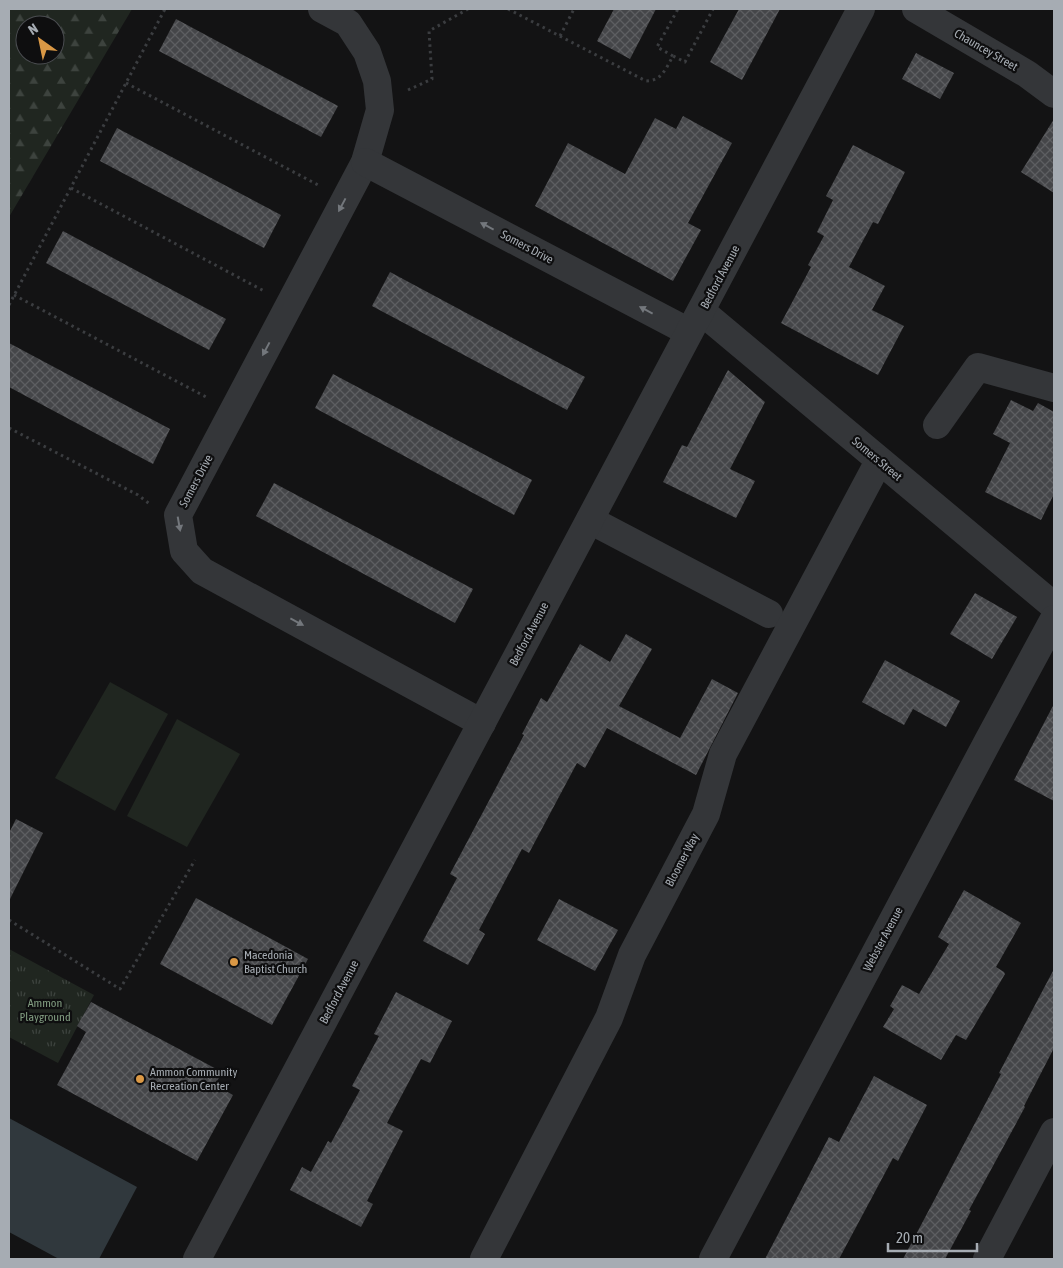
<svg xmlns="http://www.w3.org/2000/svg" width="1063" height="1268" font-family="'Asap Condensed',sans-serif">
  <style>
    .forest { fill: url(#forest-firs); fill-rule: evenodd }
    .park { fill: url(#park-tufts) }
    .garden { fill: #202620 }
    .water { fill: #30383d }
    .building { fill: url(#building-cross-hatch) }
    .lines { fill: none; stroke-linecap: round; stroke-linejoin: round }
    .path { stroke: #3b3d40; stroke-width: 3; stroke-dasharray: 2.5 4; stroke-linecap: butt }
    .minor { stroke: #343639; stroke-width: 28 }
    .oneway { fill: #73777c }
    .poi-dot { fill: #da9845; stroke: #0e0e0f; stroke-width: 2 }
    .labels { text-anchor: middle; dominant-baseline: central; stroke-width: 4.5; stroke-linejoin: round; paint-order: stroke }
    .street-label { font-size: 12px; fill: #a6acb3; stroke: #0e0e0f }
    .poi-label { font-size: 12px; fill: #a6acb3; stroke: #0e0e0f; text-anchor: start }
    .park-label { font-size: 12px; fill: #819c80; stroke: #0e0e0f }
  </style>
  <defs>
    <pattern id="forest-firs" width="22" height="20" patternUnits="userSpaceOnUse" patternTransform="scale(1.25)"><rect width="22" height="20" fill="#202620"/><path d="M5 1l3.5 6h-7zM16 11l3.5 6h-7z" fill="#3d433e"/></pattern>
    <pattern id="park-tufts" width="24" height="20" patternUnits="userSpaceOnUse" patternTransform="scale(1.25)"><rect width="24" height="20" fill="#202620"/><path d="M3 7l-1-3M5 7V3M7 7l1-3M15 17l-1-3M17 17v-4M19 17l1-3" fill="none" stroke="#3d433e"/></pattern>
    <pattern id="building-cross-hatch" width="8" height="8" patternUnits="userSpaceOnUse" patternTransform="scale(1.25)"><rect width="8" height="8" fill="#454649"/><path d="M0 0l8 8M0 8l8-8" fill="none" stroke="#5d5e61"/></pattern>
  </defs>
  <rect width="100%" height="100%" fill="#131314"/>
  <path class="forest" d="M9,9H132L9,217ZM25,25H55V55H25Z"/>
  <path class="park" d="M9,949L94,995L58,1063L9,1037Z"/>
  <g class="garden">
    <path d="M110,682L168,714L115,811L55,778Z"/>
    <path d="M177,719L240,754L187,847L127,816Z"/>
  </g>
  <path class="water" d="M9,1118L137,1187L99,1259H59L9,1232Z"/>
  <g class="building">
    <path d="M614,9H656L630,59L597,41Z"/>
    <path d="M739,9H780L742,80L710,62Z"/>
    <path d="M176,19L338,106L321,137L159,51Z"/>
    <path d="M916,53L954,73L940,99L902,79Z"/>
    <path d="M683,116L732,143L688,223L701,230L673,281L535,206L568,143L625,174L655,118L676,129Z"/>
    <path d="M1054,119V193L1021,172Z"/>
    <path d="M117,128L281,215L264,248L100,161Z"/>
    <path d="M853,145L905,172L878,224L873,222L849,267L885,286L872,310L904,326L878,375L781,323L811,267L808,265L824,236L817,232L833,200L826,196Z"/>
    <path d="M63,231L226,319L209,350L46,263Z"/>
    <path d="M390,272L585,377L567,410L372,306Z"/>
    <path d="M9,343L170,429L153,464L9,387Z"/>
    <path d="M728,370L765,402L730,469L755,481L736,518L663,482L682,445L687,447Z"/>
    <path d="M333,374L532,480L514,515L315,408Z"/>
    <path d="M1011,400L1033,411L1038,403L1054,412V494L1041,520L985,492L1010,443L993,434Z"/>
    <path d="M274,483L473,589L455,623L256,516Z"/>
    <path d="M975,593L1017,617L992,659L950,634Z"/>
    <path d="M626,634L652,649L619,706L680,738L712,679L738,693L696,775L607,728L585,768L577,763L529,853L522,849L479,930L485,934L468,965L423,941L457,878L450,874L524,735L522,734L541,698L547,702L580,644L610,662Z"/>
    <path d="M885,660L960,701L946,727L913,709L904,725L862,702Z"/>
    <path d="M1054,704V801L1014,780Z"/>
    <path d="M16,819L43,833L9,901V833Z"/>
    <path d="M964,890L1021,923L996,967L1004,972L1005,974L966,1040L956,1035L941,1060L883,1027L894,1009L890,1006L902,985L919,994L949,944L938,937Z"/>
    <path d="M196,898L308,959L272,1025L160,964Z"/>
    <path d="M559,899L618,930L595,971L537,940Z"/>
    <path d="M1054,969V1048L1024,1106L1025,1107L969,1210L971,1211L945,1259H903L1001,1074L999,1073Z"/>
    <path d="M396,992L452,1021L430,1063L421,1059L387,1123L403,1131L367,1201L373,1204L361,1227L290,1190L302,1167L311,1172L328,1141L331,1143L360,1090L352,1086L379,1036L374,1034Z"/>
    <path d="M91,1002L222,1072L215,1085L233,1095L197,1161L57,1085L86,1032L77,1026Z"/>
    <path d="M874,1076L927,1105L898,1161L893,1158L839,1259H765L829,1137L839,1142Z"/>
  </g>
  <g class="lines">
    <g class="path">
      <path d="M508,9L646,81C662,81 666,68 673,56L685,62L713,9"/>
      <path d="M560,36L574,9"/>
      <path d="M673,56L657,47L678,9"/>
      <path d="M126,83L320,186"/>
      <path d="M408,90L432,79L429,31L468,9"/>
      <path d="M71,188L264,291"/>
      <path d="M14,295L208,398"/>
      <path d="M9,305L165,9"/>
      <path d="M9,428L138,495L151,505"/>
      <path d="M9,920L120,989L195,860"/>
    </g>
    <g class="minor">
      <path d="M322,9L348,23L367,52L377,81L380,110L365,162L178,515L184,551L202,571L482,723"/>
      <path d="M916,9L1027,74L1054,94"/>
      <path d="M365,162L689,332"/>
      <path d="M701,311L1054,606"/>
      <path d="M937,425L978,367L1054,388"/>
      <path d="M590,520L769,614"/>
      <path d="M197,1259L861,9"/>
      <path d="M484,1259L609,1018L632,955L706,814L723,754L879,461"/>
      <path d="M713,1259L988,741L1054,619"/>
      <path d="M987,1259L1054,1132"/>
    </g>
  </g>
  <defs><path id="oneway-solid" d="M-6-.8H1V-3.2L6.5 0L1 3.2V.8H-6Z" transform="scale(1.25)"/></defs>
  <g class="oneway">
    <use href="#oneway-solid" transform="translate(342 205) rotate(118)"/>
    <use href="#oneway-solid" transform="translate(487 226) rotate(-152)"/>
    <use href="#oneway-solid" transform="translate(646 310) rotate(-152)"/>
    <use href="#oneway-solid" transform="translate(266 349) rotate(118)"/>
    <use href="#oneway-solid" transform="translate(179 524) rotate(80)"/>
    <use href="#oneway-solid" transform="translate(297 622) rotate(28)"/>
  </g>
  <g class="poi-dot">
    <circle cx="234" cy="962" r="5"/>
    <circle cx="140" cy="1079" r="5"/>
  </g>
  <g class="labels">
    <g class="street-label">
      <text transform="translate(986 50) rotate(30)">Chauncey Street</text>
      <text transform="translate(527 247) rotate(28)">Somers Drive</text>
      <text transform="translate(720 277) rotate(-62)">Bedford Avenue</text>
      <text transform="translate(877 459) rotate(40)">Somers Street</text>
      <text transform="translate(196 481) rotate(-62)">Somers Drive</text>
      <text transform="translate(529 634) rotate(-62)">Bedford Avenue</text>
      <text transform="translate(682 860) rotate(-62)">Bloomer Way</text>
      <text transform="translate(883 939) rotate(-62)">Webster Avenue</text>
      <text transform="translate(339 992) rotate(-62)">Bedford Avenue</text>
    </g>
    <g class="poi-label">
      <text x="244" y="955">Macedonia<tspan x="244" dy="14">Baptist Church</tspan></text>
      <text x="150" y="1072">Ammon Community<tspan x="150" dy="14">Recreation Center</tspan></text>
    </g>
    <g class="park-label">
      <text x="45" y="1003">Ammon<tspan x="45" dy="14">Playground</tspan></text>
    </g>
  </g>
  <rect width="1063" height="1268" fill="none" stroke="#a6acb3" stroke-width="20"/>
  <g transform="translate(40 40) rotate(327)"><circle r="24" fill="#0e0e0f" stroke="#4b4d51"/>
  <path d="M0-4L9 19L0 12L-9 19Z" fill="#da9845"/>
  <text y="-8" font-size="14" font-weight="bold" text-anchor="middle" fill="#a6acb3">N</text>
  </g>
  <path d="M888 1243v8h89v-8" fill="none" stroke="#a6acb3" stroke-width="2.5"/>
  <text x="896" y="1243" font-size="15" fill="#a6acb3" stroke="#0e0e0f" stroke-width="4" paint-order="stroke">20 m</text>
</svg>
